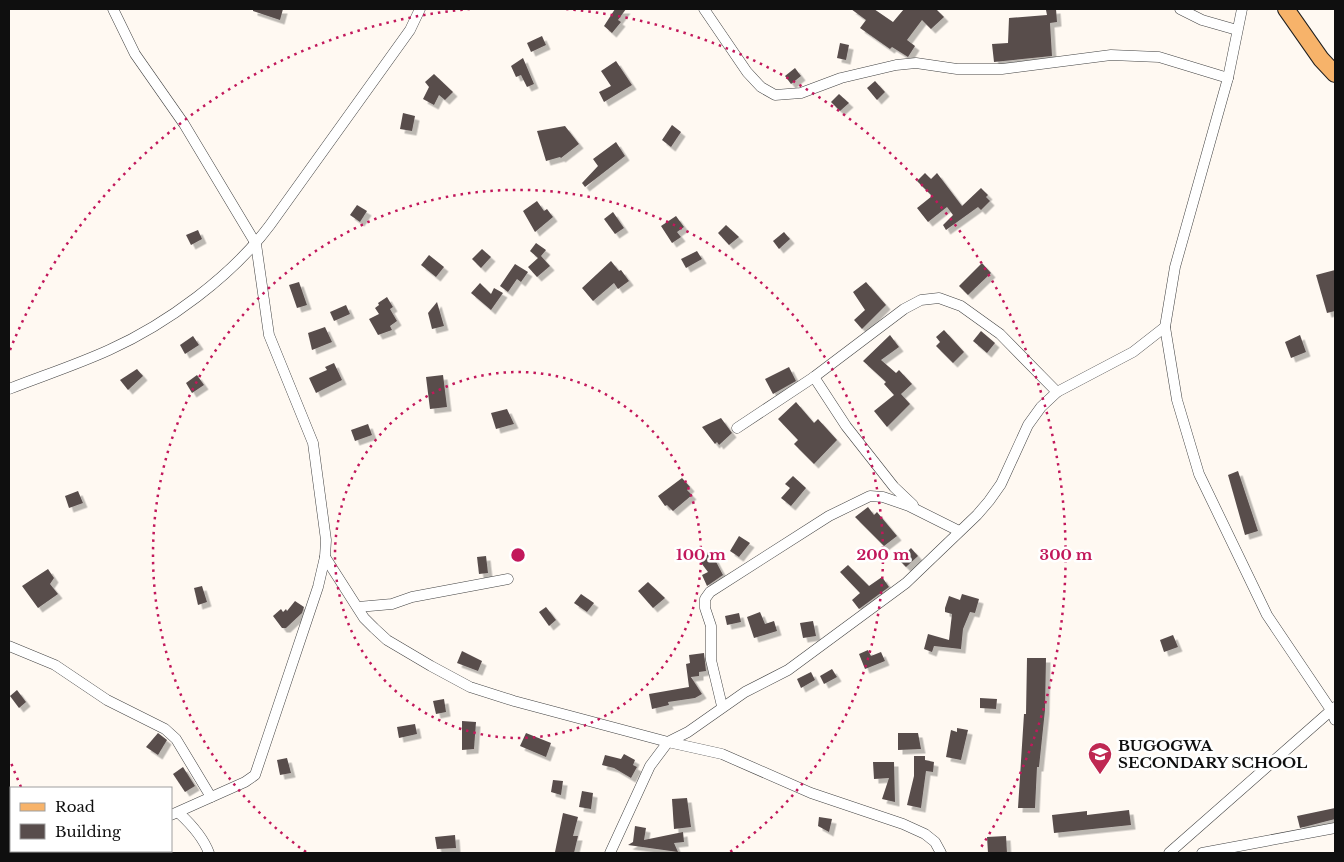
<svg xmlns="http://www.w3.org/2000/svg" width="1344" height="862" font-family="'Libre Baskerville',serif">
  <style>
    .building { fill: #584d4c; filter: url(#shadow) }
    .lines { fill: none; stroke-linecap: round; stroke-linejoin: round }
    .minor-casing { stroke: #424242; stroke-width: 11 }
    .primary-casing { stroke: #202020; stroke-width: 18 }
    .minor { stroke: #fff; stroke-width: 10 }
    .primary { stroke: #f7b36a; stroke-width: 16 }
    .ring { fill: none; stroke: #c2185b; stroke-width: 2.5; stroke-dasharray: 2.5 5 }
    .labels { text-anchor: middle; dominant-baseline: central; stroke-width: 5; stroke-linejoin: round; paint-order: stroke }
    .poi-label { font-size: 15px; font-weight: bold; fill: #0f0f0f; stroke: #fff; text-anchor: start }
    .centre { fill: #c2185b; stroke: #fff; stroke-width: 2.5 }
    .ring-label { font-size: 15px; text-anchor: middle; font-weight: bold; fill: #c2185b; stroke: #fff; stroke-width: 5; stroke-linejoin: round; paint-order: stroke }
  </style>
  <defs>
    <filter id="shadow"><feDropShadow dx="4.5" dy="4.5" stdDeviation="0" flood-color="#0004"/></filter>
  </defs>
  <rect width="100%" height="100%" fill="#fff9f2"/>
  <g class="building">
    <path d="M253,9H283L280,20L253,11Z"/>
    <path d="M615,9H626L618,20L621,22L612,33L604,26Z"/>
    <path d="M851,9H874L893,22L904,9H936L944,17L931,29L922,20L907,40L915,46L908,57L892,47L890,49L860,28L866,20Z"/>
    <path d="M1056,9L1057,22L1050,23L1052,56L994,62L992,44L1008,43L1009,18L1047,15L1046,10Z"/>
    <path d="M542,36L546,45L531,52L527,43Z"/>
    <path d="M840,43L849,45L846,60L837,58Z"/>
    <path d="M523,58L534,84L527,87L521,75L516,77L511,66Z"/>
    <path d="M616,61L632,85L604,102L599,92L611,86L601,71Z"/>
    <path d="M795,68L801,76L791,84L785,76Z"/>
    <path d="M434,74L453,92L445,100L439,95L434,105L423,99L429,87L425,82Z"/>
    <path d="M875,81L885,92L877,100L867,88Z"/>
    <path d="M839,94L849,103L840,111L831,102Z"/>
    <path d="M403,113L415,116L412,131L400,129Z"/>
    <path d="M672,125L681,132L671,147L662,140Z"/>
    <path d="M565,126L579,144L561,158L560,157L546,161L537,131Z"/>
    <path d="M616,142L625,156L585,187L582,183L598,166L593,159Z"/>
    <path d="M925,173L931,179L937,173L962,206L981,188L988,195L986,197L990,201L981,210L978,207L946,230L943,225L953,215L947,207L928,222L917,208L932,196L917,181Z"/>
    <path d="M537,201L544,211L547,209L553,217L535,232L523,211Z"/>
    <path d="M357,205L367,211L360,222L350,215Z"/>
    <path d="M613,212L624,228L615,234L604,219Z"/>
    <path d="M676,216L684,227L677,232L681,237L672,243L661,226Z"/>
    <path d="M726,225L739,237L729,245L718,233Z"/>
    <path d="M198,230L202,239L191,245L186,235Z"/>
    <path d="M784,232L790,239L779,249L773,241Z"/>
    <path d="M536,243L546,250L541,256L550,266L537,277L528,267L538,258L530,251Z"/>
    <path d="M482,249L491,257L481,268L472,259Z"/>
    <path d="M697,251L702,259L686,268L681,259Z"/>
    <path d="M429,255L444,267L436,277L421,265Z"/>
    <path d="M611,261L619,271L621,270L629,281L618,289L614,283L593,301L582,288Z"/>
    <path d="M982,263L991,273L968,295L959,286Z"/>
    <path d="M515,264L528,272L521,282L517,279L508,292L500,286Z"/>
    <path d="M1335,270V311L1327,313L1316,275Z"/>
    <path d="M299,282L307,305L297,308L289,285Z"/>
    <path d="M866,282L886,305L862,329L854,320L865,310L853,292Z"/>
    <path d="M480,283L491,294L494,288L503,293L491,310L471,293Z"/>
    <path d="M387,297L393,307L390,309L397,321L390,326L392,330L378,335L369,319L379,314L375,308L379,305L378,303Z"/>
    <path d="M437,302L444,326L432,329L428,313Z"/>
    <path d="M346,305L350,314L334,321L330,312Z"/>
    <path d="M325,327L332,342L312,350L308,333Z"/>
    <path d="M944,330L964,352L953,363L936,346L940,342L936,337Z"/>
    <path d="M981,331L995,343L987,353L973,341Z"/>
    <path d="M890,335L899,347L881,360L896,373L899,370L912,384L901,394L910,404L887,427L874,411L894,395L884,384L886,382L863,361Z"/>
    <path d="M1300,335L1306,352L1291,358L1285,342Z"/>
    <path d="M193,336L199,345L185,354L180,345Z"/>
    <path d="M334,363L342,380L316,393L309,378L327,370L325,367Z"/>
    <path d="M789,367L796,381L773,394L765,379Z"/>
    <path d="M137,369L143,376L128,390L120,380Z"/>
    <path d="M197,375L204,385L192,393L186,383Z"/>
    <path d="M443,375L447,407L430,409L426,377Z"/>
    <path d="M796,402L814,423L818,419L837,440L814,464L794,444L798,440L778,419Z"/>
    <path d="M507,409L514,424L496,429L491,413Z"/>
    <path d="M721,418L732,433L719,445L717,442L715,444L702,427Z"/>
    <path d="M368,424L372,435L355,441L351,430Z"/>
    <path d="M1238,471L1258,531L1245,535L1228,475Z"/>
    <path d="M793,476L806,488L791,506L781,498L790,488L785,484Z"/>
    <path d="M682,478L690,487L687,490L692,495L673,511L667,505L665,506L658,496Z"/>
    <path d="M78,491L83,503L69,508L65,496Z"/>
    <path d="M868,507L874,515L877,512L897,536L884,546L855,517Z"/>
    <path d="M739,536L750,543L739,557L730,551Z"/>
    <path d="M911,548L918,556L906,567L899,560Z"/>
    <path d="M708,552L710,555L712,554L723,575L707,586L702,575L708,572L699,560Z"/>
    <path d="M486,556L488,573L479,574L477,557Z"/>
    <path d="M848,565L869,586L882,577L889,587L859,609L852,600L860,593L840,572Z"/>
    <path d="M48,569L54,578L50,584L58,594L38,608L22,586Z"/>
    <path d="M648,582L665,598L653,608L638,591Z"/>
    <path d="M202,586L207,602L198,605L194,588Z"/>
    <path d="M581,594L594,603L587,612L574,603Z"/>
    <path d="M962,594L979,599L975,613L970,612L963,629L961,649L934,646L932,652L924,649L928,634L949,640L952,614L945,612V608L949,596L960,600Z"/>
    <path d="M295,601L304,607L302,613L286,628H282L273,616L281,609L283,612L286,609L287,611Z"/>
    <path d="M546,607L556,620L549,626L539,612Z"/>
    <path d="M760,612L765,624L774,621L777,631L754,638L747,617Z"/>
    <path d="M739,613L741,622L727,625L725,616Z"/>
    <path d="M813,621L816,636L803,638L800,623Z"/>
    <path d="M1173,635L1178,647L1164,652L1160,640Z"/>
    <path d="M868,650L871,656L881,652L885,661L865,669L859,654Z"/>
    <path d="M462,651L482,661L478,671L457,663Z"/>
    <path d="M704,653L706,671L699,672V676L691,677L702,694L695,698L668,702L669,705L652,709L649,694L689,687L686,664L690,663L689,655Z"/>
    <path d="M1027,658H1046L1045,710L1039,767H1037L1035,808H1018L1024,714H1026Z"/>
    <path d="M832,669L837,677L824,684L820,676Z"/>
    <path d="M811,672L815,680L801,688L797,679Z"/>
    <path d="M17,690L26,702L19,708L10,696Z"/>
    <path d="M980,698L997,699L996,709L980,708Z"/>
    <path d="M444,699L446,712L436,714L433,701Z"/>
    <path d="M462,721L476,722L474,749L462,750Z"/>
    <path d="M415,724L417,734L399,738L397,727Z"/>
    <path d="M957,728L968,730L961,760L946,757L951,730L957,732Z"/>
    <path d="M158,733L167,740L158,755L146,747Z"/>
    <path d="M526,733L551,743L546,757L520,746Z"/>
    <path d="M898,733H918L921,749L898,750Z"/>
    <path d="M624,754L635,760L633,765L637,767L631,778L614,768L602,765L605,755L621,759Z"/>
    <path d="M914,756H925V760L934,762L933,772L926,771L921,808L907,805L914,776Z"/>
    <path d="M287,758L291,773L280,775L277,760Z"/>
    <path d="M873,762H894L895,802L882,799L889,778L874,779Z"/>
    <path d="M183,767L195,786L185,792L173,774Z"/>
    <path d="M553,780L563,781L561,795L551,792Z"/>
    <path d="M582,791L593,793L591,809L579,807Z"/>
    <path d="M687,798L691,827L674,829L672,799Z"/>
    <path d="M1335,808V819L1300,828L1297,816Z"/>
    <path d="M1129,810L1131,825L1054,833L1052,815L1087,811V815Z"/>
    <path d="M563,813L578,817L573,836H578L574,853L555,852Z"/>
    <path d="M819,817L832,819L829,832L818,826Z"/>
    <path d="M635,826L646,828L644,840L683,832L684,842L674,843L678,852L628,845L633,842Z"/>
    <path d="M455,835L456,848L437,849L435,837Z"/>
    <path d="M1006,836L1007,853H988L987,837Z"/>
  </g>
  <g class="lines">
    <g class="minor-casing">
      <g id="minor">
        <path d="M113,9L135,54L184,124L256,244L269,335L313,443L326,540L325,557L318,587L255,775L245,782L171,815"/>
        <path d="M704,9L747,72L761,87L775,95L801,93L841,78L896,65L916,63L957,69H1002L1111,55L1159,57L1228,78"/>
        <path d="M1180,9L1202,20L1237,30"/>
        <path d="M1242,9L1228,78L1175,267L1165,327L1177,400L1199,474L1267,615L1331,710L1335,720"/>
        <path d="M814,377L846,426L894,487L913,505"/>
        <path d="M9,389C42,376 76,365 109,350C167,324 232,276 270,225L410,30L420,9"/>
        <path d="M737,428L814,377L904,309L921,300L939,298L961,306L1000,334L1057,392"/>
        <path d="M325,557L364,618L374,628L387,640L431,666L470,687L514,701L668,742L688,732L745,692L788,670L906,583L977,515L989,501L1001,484L1028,425L1041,407L1057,392L1133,352L1165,327"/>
        <path d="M358,607L392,604L412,597L508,579"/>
        <path d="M9,646L55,665L107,700L165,729L176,739L211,797"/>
        <path d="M722,706L711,660V626L705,608V599L710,592L829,516L870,496L883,497L909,506L959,531"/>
        <path d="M179,813C192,825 203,837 209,853"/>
        <path d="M9,847H11"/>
        <path d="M610,853L650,766L668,742L722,754L811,793L903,824L925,834L935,842L941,853"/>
        <path d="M1169,853L1335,707"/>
        <path d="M1202,853L1335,828"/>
      </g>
    </g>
    <g class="primary-casing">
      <path id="primary" d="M1286,9L1321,59L1335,74"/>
    </g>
    <use href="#minor" class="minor"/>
    <use href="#primary" class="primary"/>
  </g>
  <g class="ring">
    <circle cx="518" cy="555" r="183"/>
    <path d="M306 852A365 365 0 1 1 730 852"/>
    <path d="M21 787A548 548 0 0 1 10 760M10 350A548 548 0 0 1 470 9M566 9A548 548 0 0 1 980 849"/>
  </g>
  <defs>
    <g id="school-pin" transform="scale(1.25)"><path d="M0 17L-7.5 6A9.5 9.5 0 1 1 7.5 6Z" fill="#bf2852" stroke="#fff"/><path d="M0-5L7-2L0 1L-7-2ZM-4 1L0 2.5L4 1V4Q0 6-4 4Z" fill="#fff"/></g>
  </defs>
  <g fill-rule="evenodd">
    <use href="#school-pin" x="1100" y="754"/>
  </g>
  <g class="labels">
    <g class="poi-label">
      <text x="1118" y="745">BUGOGWA<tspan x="1118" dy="17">SECONDARY SCHOOL</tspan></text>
    </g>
  </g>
  <circle cx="518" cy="555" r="8" class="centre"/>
  <g class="ring-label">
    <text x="701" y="560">100 m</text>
    <text x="883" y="560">200 m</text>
    <text x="1066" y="560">300 m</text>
  </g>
  <rect width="1344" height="862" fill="none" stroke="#0f0f0f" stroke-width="20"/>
  <rect x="10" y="787" width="162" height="65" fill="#ffffff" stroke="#9f9f9f"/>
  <rect x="20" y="803" width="25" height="8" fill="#f7b36a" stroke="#9f9f9f"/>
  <text x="55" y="812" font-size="15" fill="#0f0f0f">Road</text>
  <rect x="20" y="824" width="25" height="15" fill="#584d4c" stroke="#9f9f9f"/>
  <text x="55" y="837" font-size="15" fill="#0f0f0f">Building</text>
</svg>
